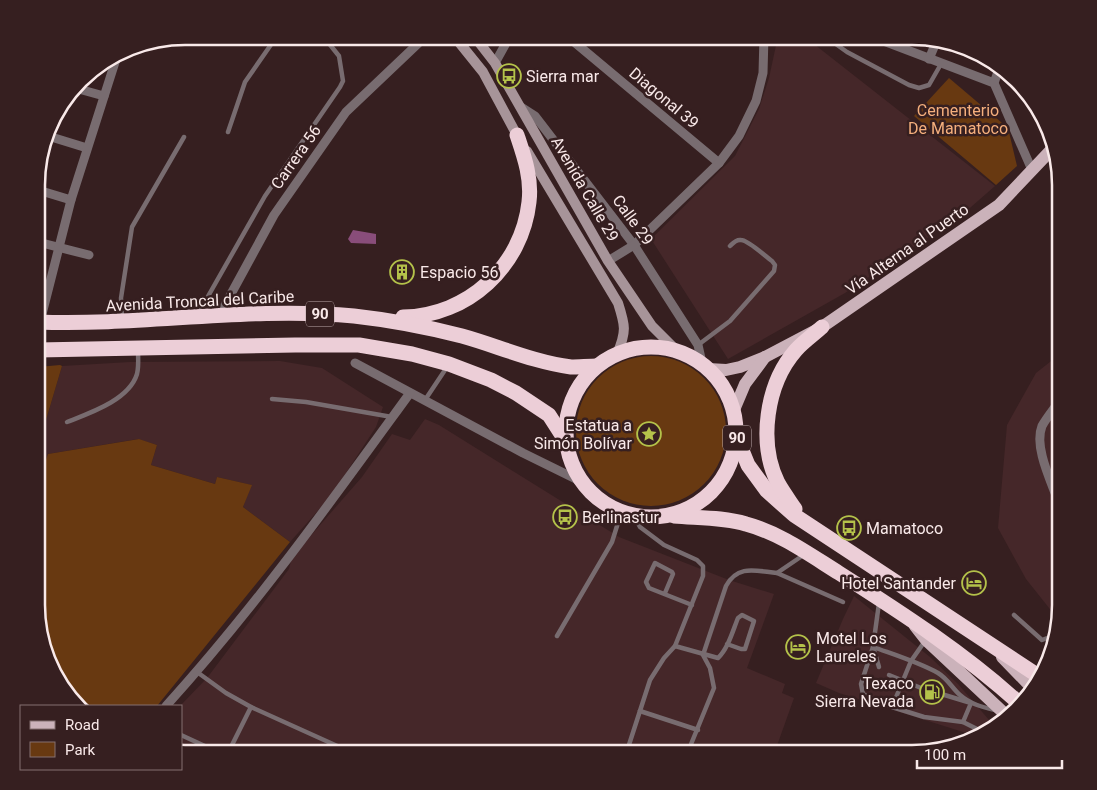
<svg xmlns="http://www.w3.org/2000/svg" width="1097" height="790" font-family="Roboto,sans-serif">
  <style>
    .built { fill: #452729 }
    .green { fill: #683911 }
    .water { fill: #894d7a }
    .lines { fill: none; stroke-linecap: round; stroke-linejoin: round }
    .lane { stroke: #786c70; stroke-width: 4.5 }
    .street { stroke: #786c70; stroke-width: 9 }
    .secondary { stroke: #a79499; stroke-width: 10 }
    .primary { stroke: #cbb2ba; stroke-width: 12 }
    .highway { stroke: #ecced7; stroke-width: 15 }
    .labels { text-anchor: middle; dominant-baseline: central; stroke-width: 5; stroke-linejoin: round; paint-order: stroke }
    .shield { fill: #361f20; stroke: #beacad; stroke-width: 1 }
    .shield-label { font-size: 15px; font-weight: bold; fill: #f9e9e9 }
    .poi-label { font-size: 16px; fill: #f9e9e9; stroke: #361f20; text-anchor: start }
    .street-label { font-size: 16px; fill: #f9e9e9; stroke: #361f20 }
    .park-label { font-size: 16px; fill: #f5af7d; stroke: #361f20 }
    .rim { fill: none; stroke: #f9e9e9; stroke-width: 2.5 }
  </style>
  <rect width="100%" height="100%" fill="#361f20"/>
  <g class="built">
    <path d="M778,36L805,37L995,186L963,214L845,293L728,359L651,239L735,156L759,109L769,78Z"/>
    <path d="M1060,354V614L1058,628L1057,618L1026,579L998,528L1007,425L1036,373Z"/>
    <path d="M280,361L322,368L383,407L376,427L331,496L290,542L243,507L251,485L217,477L215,484L151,465L157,445L138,439L48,454L45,462L38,461V447L62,366L130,362Z"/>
    <path d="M425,419L439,425L619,537L729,580L774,594L747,668L785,684L782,693L794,698L774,754L181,753L180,706L207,678L289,569L291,561L307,540L362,477L392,434L410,440Z"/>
    <path d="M854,596L930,657L958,684L989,720L979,737L839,693L816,683L843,619Z"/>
  </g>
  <g class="green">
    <path d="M949,78L1008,128L1017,166L996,185L914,116Z"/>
    <circle cx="651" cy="431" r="75"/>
    <path d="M60,365L62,366L38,447V367Z"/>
    <path d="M139,439L157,445L151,465L215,484L217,477L252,485L243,507L290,542L157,706H80L56,679L37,624L38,461L45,462L48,454Z"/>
  </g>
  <path class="water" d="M353,230L376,234V244L351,243L348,239Z"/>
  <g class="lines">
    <g class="lane">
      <path d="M826,37L847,52L909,85L919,88L929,85L941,64"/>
      <path d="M228,132L245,82L277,36"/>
      <path d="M198,314L265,196L340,87L343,81L339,56L323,36"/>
      <path d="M122,318L121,298L132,227L184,137"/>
      <path d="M698,345L730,321L774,271L775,265L772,261C765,256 748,240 741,240C736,239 733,243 730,246"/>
      <path d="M272,399L306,402L392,417"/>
      <path d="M425,400L447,367"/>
      <path d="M67,422C90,413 129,400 137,374C139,366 138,358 138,350"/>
      <path d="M777,573L843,602"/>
      <path d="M665,593L673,574L672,572L655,563L646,582L649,588L692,605"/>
      <path d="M1014,615L1042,640L1050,637L1055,640"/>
      <path d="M557,636L612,542L622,510"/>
      <path d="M925,641L911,661L892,707L863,694L861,684L873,647C895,655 918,662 938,673C948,679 952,688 960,695C970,704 982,707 995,710"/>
      <path d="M675,646L718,658C728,649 733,630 738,618L742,615L754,621L745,649H741L727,644"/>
      <path d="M879,667L873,647L879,603"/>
      <path d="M197,672L226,693L251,707L228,753"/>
      <path d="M889,675L926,690"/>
      <path d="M251,707L355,754"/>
      <path d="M892,707L924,717L963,722L971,703L938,693"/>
      <path d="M640,711L698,730"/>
      <path d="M963,722L985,733"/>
      <path d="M181,735L220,753"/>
      <path d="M626,754L650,680L664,658L675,646L703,576V566L697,560L664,545L640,527L633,514"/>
      <path d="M687,754L714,688L710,668L703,655L726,586C738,564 756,571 777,573L805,554"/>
    </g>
    <g class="street">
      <path d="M567,36L719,163"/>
      <path d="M873,37L994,83L1032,170"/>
      <path d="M929,59L937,40"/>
      <path d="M495,63L510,36"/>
      <path d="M994,83L1000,66"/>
      <path d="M75,88L104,96"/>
      <path d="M521,107L535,116L634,245L698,345L702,363"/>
      <path d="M48,136L87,148"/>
      <path d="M38,190L71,200"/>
      <path d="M38,242L89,255"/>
      <path d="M608,261L634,245L719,163L739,136L756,101L763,73L764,36"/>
      <path d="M219,316L274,215L346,112L426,36"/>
      <path d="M40,322L71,200L117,56"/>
      <path d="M355,363L523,453L584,483"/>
      <path d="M1060,400C1054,409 1047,417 1042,426C1034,446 1050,479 1057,498L1060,502"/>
      <path d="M166,706C255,608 332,500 410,393"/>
    </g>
    <g class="secondary">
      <path d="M454,36L483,72L519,139"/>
      <path d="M474,36L495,63L608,261L652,326L677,351"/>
      <path d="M527,151L618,303C625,325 627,331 617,354"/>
    </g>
    <g class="primary">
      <path d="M708,369L726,370L740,367L765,357L822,327L999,205L1053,148"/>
      <path d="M734,410L745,384L765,357"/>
      <path d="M915,626L926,640L1006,715"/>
      <path d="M1002,657L1033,689"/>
    </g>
    <g class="highway">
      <path d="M403,317C468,316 522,266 529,202C532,178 524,156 517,135"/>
      <path d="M38,322C143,326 249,306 354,316C390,320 427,327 462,336C498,346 533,362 571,367C579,367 589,366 597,366"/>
      <circle cx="651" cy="432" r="85"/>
      <path d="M38,350L295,345H359L412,354L449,364L491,380L516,393L549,415L567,443"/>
      <path d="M737,438L748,465L767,491L794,515L1040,677"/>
      <path d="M795,509C789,500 783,492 778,483C758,443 766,384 796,350C803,342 813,335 822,327"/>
      <path d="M674,516C698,518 723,517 746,524C780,533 810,555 839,573C902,613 965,654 1020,704"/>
    </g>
  </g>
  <defs>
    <g id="bus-ring" transform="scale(1.25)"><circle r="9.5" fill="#361f20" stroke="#b4c24a" stroke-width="1.5"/><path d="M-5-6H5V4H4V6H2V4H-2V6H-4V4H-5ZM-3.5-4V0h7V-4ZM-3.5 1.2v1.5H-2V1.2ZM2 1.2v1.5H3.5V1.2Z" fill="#b4c24a"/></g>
    <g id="building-ring" transform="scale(1.25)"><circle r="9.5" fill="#361f20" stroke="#b4c24a" stroke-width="1.5"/><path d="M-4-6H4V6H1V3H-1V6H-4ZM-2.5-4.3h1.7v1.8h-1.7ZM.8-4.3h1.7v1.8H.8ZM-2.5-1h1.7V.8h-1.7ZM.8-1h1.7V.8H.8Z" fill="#b4c24a"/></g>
    <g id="sight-ring" transform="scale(1.25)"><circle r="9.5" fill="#361f20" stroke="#b4c24a" stroke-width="1.5"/><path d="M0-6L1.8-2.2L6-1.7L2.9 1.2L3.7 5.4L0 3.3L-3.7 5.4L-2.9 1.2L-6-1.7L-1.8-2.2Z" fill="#b4c24a"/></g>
    <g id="hotel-ring" transform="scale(1.25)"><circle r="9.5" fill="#361f20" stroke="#b4c24a" stroke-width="1.5"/><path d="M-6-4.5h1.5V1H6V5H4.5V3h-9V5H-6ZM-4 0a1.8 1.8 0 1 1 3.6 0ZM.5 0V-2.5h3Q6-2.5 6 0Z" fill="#b4c24a"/></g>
    <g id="fuel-ring" transform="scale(1.25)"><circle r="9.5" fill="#361f20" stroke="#b4c24a" stroke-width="1.5"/><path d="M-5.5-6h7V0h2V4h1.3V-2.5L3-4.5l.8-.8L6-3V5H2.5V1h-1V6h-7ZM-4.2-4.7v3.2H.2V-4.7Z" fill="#b4c24a"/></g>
  </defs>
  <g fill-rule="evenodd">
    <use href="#bus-ring" x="509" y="76"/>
    <use href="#building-ring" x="402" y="272"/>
    <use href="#sight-ring" x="649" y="434"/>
    <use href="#bus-ring" x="565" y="517"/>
    <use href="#bus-ring" x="849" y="528"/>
    <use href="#hotel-ring" x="974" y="583"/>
    <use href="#hotel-ring" x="798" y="647"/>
    <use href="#fuel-ring" x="932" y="692"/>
  </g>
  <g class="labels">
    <g class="shield">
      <rect x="306" y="301.5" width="28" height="25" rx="4"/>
      <rect x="723" y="425.5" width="28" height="25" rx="4"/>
    </g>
    <g class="shield-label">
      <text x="320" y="314">90</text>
      <text x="737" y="438">90</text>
    </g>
    <g class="poi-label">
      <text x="526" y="76">Sierra mar</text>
      <text x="420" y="272">Espacio 56</text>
      <text x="632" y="425" text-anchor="end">Estatua a<tspan x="632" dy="18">Simón Bolívar</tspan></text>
      <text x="582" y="517">Berlinastur</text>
      <text x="866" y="528">Mamatoco</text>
      <text x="956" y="583" text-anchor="end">Hotel Santander</text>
      <text x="816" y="638">Motel Los<tspan x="816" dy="18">Laureles</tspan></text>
      <text x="914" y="683" text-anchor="end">Texaco<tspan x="914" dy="18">Sierra Nevada</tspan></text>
    </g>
    <g class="street-label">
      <text transform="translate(664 98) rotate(40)">Diagonal 39</text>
      <text transform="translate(296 157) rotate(-55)">Carrera 56</text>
      <text transform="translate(585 189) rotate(60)">Avenida Calle 29</text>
      <text transform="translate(633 220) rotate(54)">Calle 29</text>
      <text transform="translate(907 249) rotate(-35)">Vía Alterna al Puerto</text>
      <text transform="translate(200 301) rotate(-3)">Avenida Troncal del Caribe</text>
    </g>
    <g class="park-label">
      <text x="958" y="110">Cementerio<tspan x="958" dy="18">De Mamatoco</tspan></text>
    </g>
  </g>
  <path d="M0 0H1097V790H0ZM185 45H912A140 140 0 0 1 1052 185V605A140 140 0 0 1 912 745H185A140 140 0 0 1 45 605V185A140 140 0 0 1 185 45Z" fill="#361f20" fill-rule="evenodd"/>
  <path class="rim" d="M185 45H912A140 140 0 0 1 1052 185V605A140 140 0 0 1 912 745H185A140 140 0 0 1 45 605V185A140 140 0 0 1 185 45Z"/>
  <rect x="20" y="705" width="162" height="65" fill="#361f20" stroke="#847070"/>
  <rect x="30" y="721" width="25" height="8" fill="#cbb2ba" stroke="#847070"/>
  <text x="65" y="730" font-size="15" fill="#f9e9e9">Road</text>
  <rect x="30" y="742" width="25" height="15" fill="#683911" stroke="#847070"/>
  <text x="65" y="755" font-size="15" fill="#f9e9e9">Park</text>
  <path d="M917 760v8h145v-8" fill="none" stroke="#f9e9e9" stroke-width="2.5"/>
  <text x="924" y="760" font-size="15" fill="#f9e9e9" stroke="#361f20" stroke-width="4" paint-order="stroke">100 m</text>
</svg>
